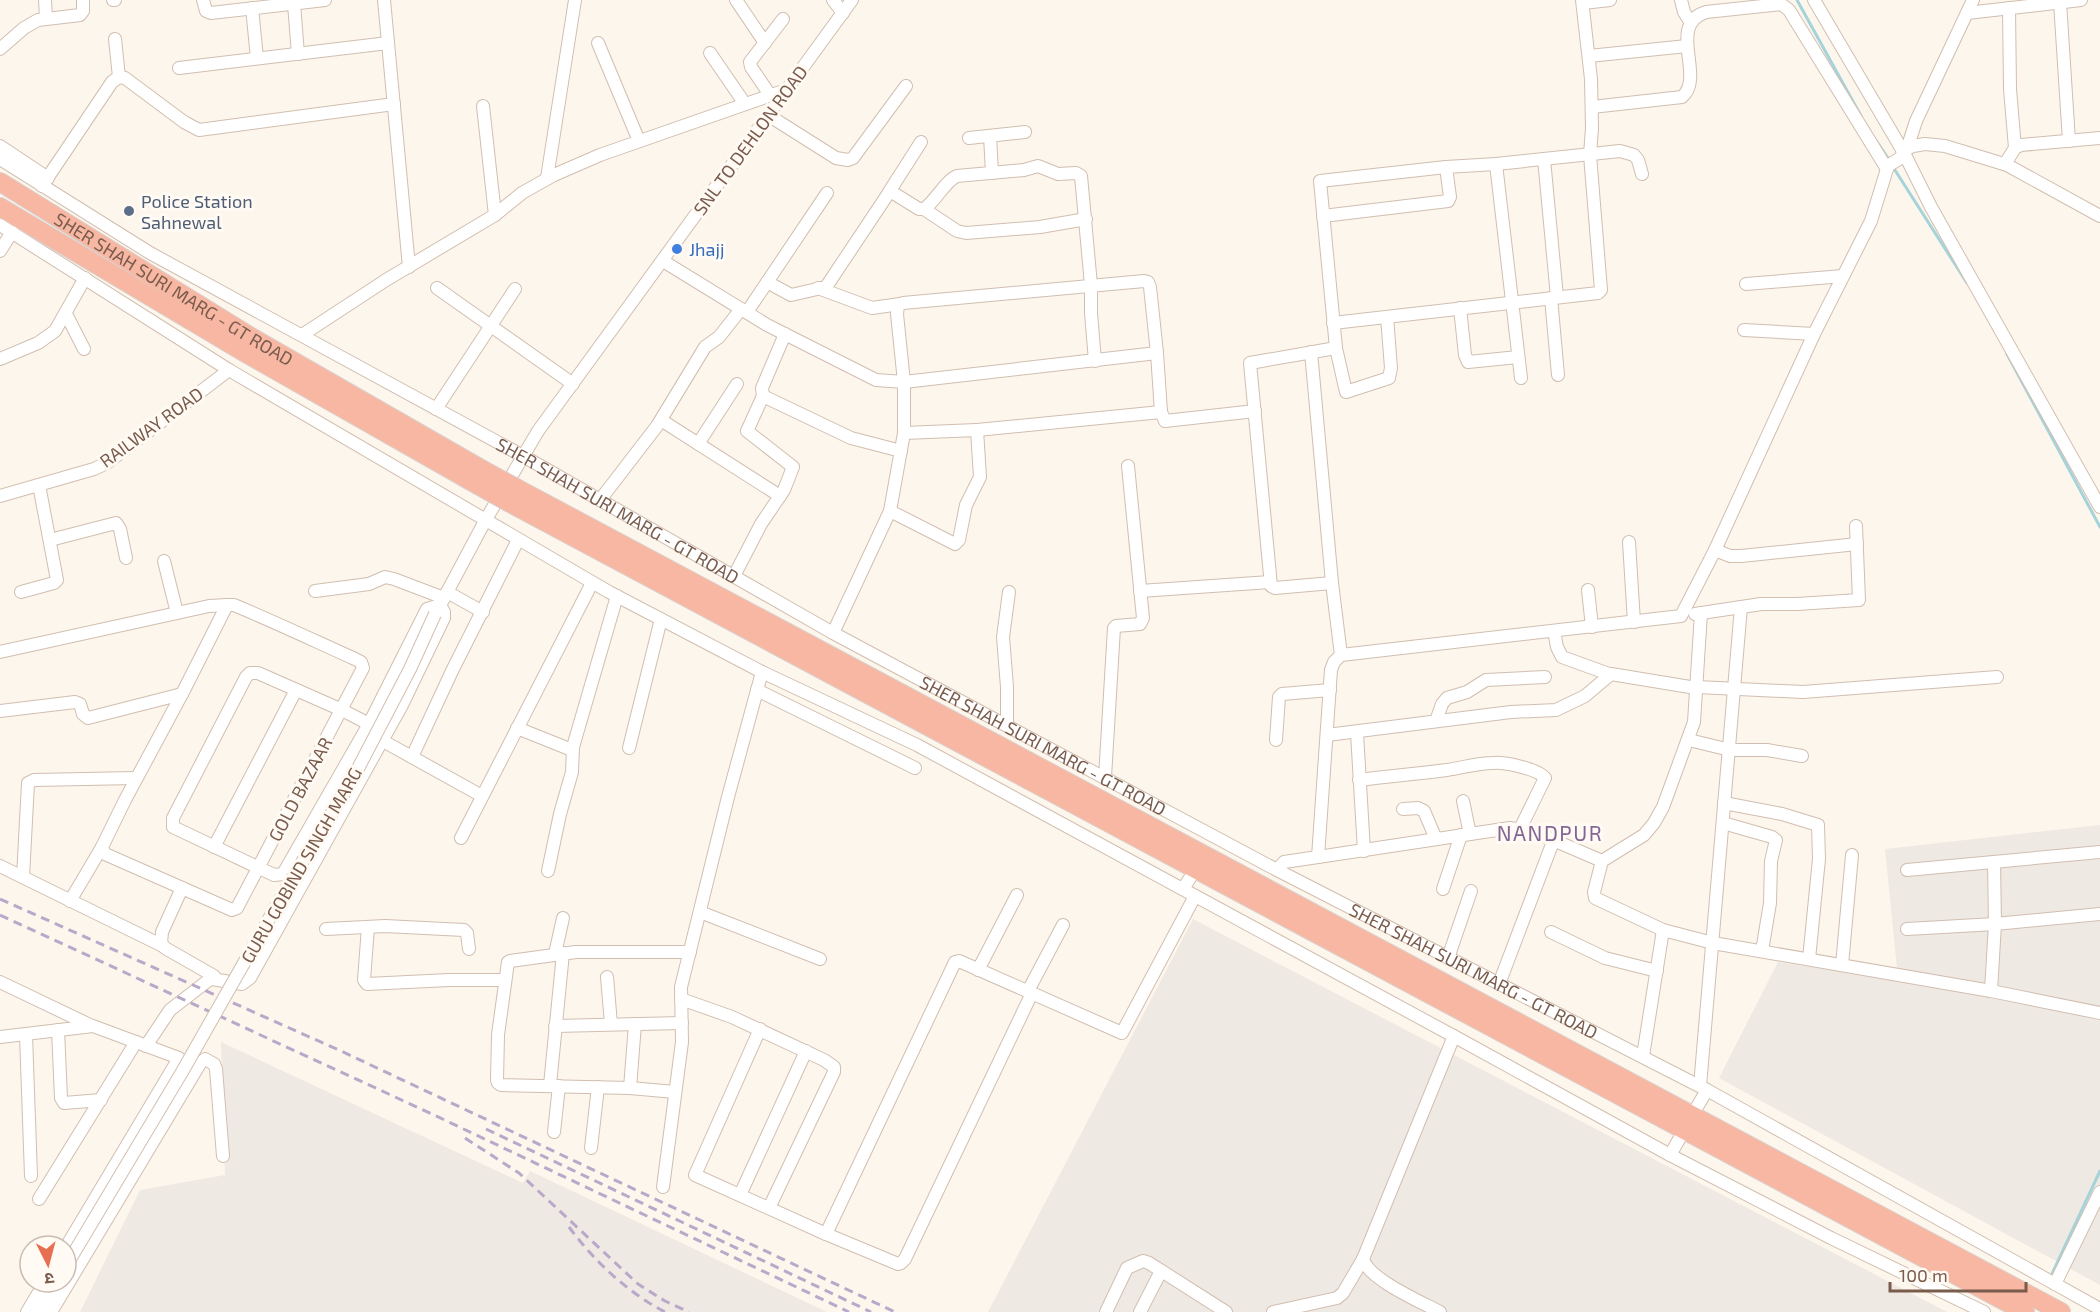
<svg xmlns="http://www.w3.org/2000/svg" width="2100" height="1312" font-family="'Exo 2','Noto Sans Devanagari',sans-serif">
  <style>
    .industrial { fill: #efe9e4 }
    .lines { fill: none; stroke-linecap: round; stroke-linejoin: round }
    .stream { stroke: #a5d3da; stroke-width: 3 }
    .minor-casing { stroke: #d1beb0; stroke-width: 14 }
    .highway-casing { stroke: #dad1cd; stroke-width: 20 }
    .minor { stroke: #fff; stroke-width: 12 }
    .highway { stroke: #f7b7a3; stroke-width: 18 }
    .rail { stroke: #b9a8c9; stroke-width: 3; stroke-dasharray: 9 6; stroke-linecap: butt }
    .minor-bridge-casing { stroke: #d1beb0; stroke-width: 14; stroke-linecap: butt }
    .highway-bridge-casing { stroke: #dad1cd; stroke-width: 20; stroke-linecap: butt }
    .minor-bridge { stroke: #fff; stroke-width: 12 }
    .highway-bridge { stroke: #f7b7a3; stroke-width: 18 }
    .service-dot { fill: #5c6f8a; stroke: #fffaf3; stroke-width: 2 }
    .shop-dot { fill: #3f7fe0; stroke: #fffaf3; stroke-width: 2 }
    .labels { text-anchor: middle; dominant-baseline: central; stroke-width: 6; stroke-linejoin: round; paint-order: stroke }
    .street-label { font-size: 18px; fill: #7a5c4d; stroke: #fffaf3 }
    .service-label { font-size: 18px; fill: #4e5e75; stroke: #fffaf3; text-anchor: start }
    .shop-label { font-size: 18px; fill: #366cbe; stroke: #fffaf3; text-anchor: start }
    .quarter-label { font-size: 21px; letter-spacing: 1.5px; fill: #846695; stroke: #fffaf3 }
  </style>
  <rect width="100%" height="100%" fill="#fdf6ec"/>
  <g class="industrial">
    <path d="M2100,825V1285L1719,1078L1778,962L1898,979L1885,849Z"/>
    <path d="M1193,919L1947,1312H988Z"/>
    <path d="M221,1042L523,1183L530,1171L827,1312H80L140,1190L225,1175Z"/>
  </g>
  <g class="lines">
    <g class="stream">
      <path d="M1797,0L1861,116"/>
      <path d="M1877,142L1890,161"/>
      <path d="M1893,167L1967,283"/>
      <path d="M2007,354L2100,527"/>
      <path d="M2051,1276L2100,1171"/>
    </g>
    <g class="minor-casing">
      <g id="minor">
        <path d="M45,0L46,18"/>
        <path d="M113,0H115"/>
        <path d="M203,0L206,11L211,13L325,0"/>
        <path d="M384,0L409,267"/>
        <path d="M736,0L765,43"/>
        <path d="M833,0L843,13"/>
        <path d="M1681,0L1684,12L1691,23"/>
        <path d="M1814,0L1904,153L1931,207L2100,507"/>
        <path d="M2060,2L2069,141"/>
        <path d="M1583,3L1610,0"/>
        <path d="M294,4L298,54"/>
        <path d="M252,8L257,58"/>
        <path d="M2009,8L2010,89L2015,148"/>
        <path d="M1967,13L2081,0"/>
        <path d="M115,39L119,77"/>
        <path d="M598,43L639,141"/>
        <path d="M0,49L24,28L38,20L80,15L83,11V0"/>
        <path d="M710,53L745,104"/>
        <path d="M1589,56L1687,46"/>
        <path d="M179,68L388,43"/>
        <path d="M770,95L751,67L750,62L783,19"/>
        <path d="M483,106L495,215"/>
        <path d="M1592,107L1682,97C1706,77 1666,25 1706,12L1781,4L1789,10L1887,169"/>
        <path d="M768,115L836,158L848,160L853,158L906,86"/>
        <path d="M990,136L992,173"/>
        <path d="M969,138L1025,132"/>
        <path d="M0,146L48,178"/>
        <path d="M1907,149L1916,121L1973,0"/>
        <path id="s1" d="M0,159L150,253L523,456L833,633L1277,870L1707,1090L2100,1309"/>
        <path d="M1544,159L1557,297"/>
        <path d="M1496,164L1521,378"/>
        <path d="M2005,164L2015,148L2021,145L2100,138"/>
        <path d="M547,178L575,0"/>
        <path d="M42,186L112,82L119,77L125,78L184,122L199,130L394,104"/>
        <path d="M889,192L921,142"/>
        <path d="M924,209L957,231L966,233L1040,227L1086,219"/>
        <path d="M1323,216L1448,201L1450,197L1446,167L1496,164L1620,151L1634,155L1638,160L1642,174"/>
        <path d="M0,225L229,370L609,592L762,672L917,745L1459,1039L1670,1155L1831,1238L1984,1312"/>
        <path d="M0,251L12,232"/>
        <path d="M663,261L767,325L876,380L904,382L1157,353L1161,412L1165,421L1255,411"/>
        <path d="M767,282L791,295L826,287L890,191L919,209H924C935,202 945,181 957,176L1024,170L1038,166L1058,174L1076,173L1081,176L1091,285V313L1095,361"/>
        <path d="M1746,284L1843,276"/>
        <path d="M437,288L573,384"/>
        <path d="M818,288L872,308L900,304"/>
        <path d="M1551,298L1558,375"/>
        <path d="M1460,308L1465,355L1468,362L1518,357"/>
        <path d="M747,312L827,193"/>
        <path d="M66,314L84,349"/>
        <path d="M1387,317L1391,368L1389,378L1346,392L1336,348L1320,181L1446,167"/>
        <path d="M1333,323L1598,293L1601,290L1590,155L1592,128L1591,79L1582,0"/>
        <path d="M1744,330L1814,334"/>
        <path d="M785,334L762,388L763,396L851,438L901,451"/>
        <path d="M302,335L386,280L495,215L522,193L554,175L600,155L786,90"/>
        <path d="M1311,352L1332,583L1341,655"/>
        <path d="M0,359L38,343L55,331L85,278"/>
        <path d="M436,409L515,289"/>
        <path d="M661,420L780,496"/>
        <path d="M977,430L1161,412"/>
        <path d="M698,444L737,384"/>
        <path d="M0,496L94,469L107,463L229,370"/>
        <path d="M600,500L657,426L705,347L719,337L741,309"/>
        <path d="M890,511L955,544L959,540L966,505L980,477L977,430L904,433"/>
        <path d="M50,540L116,523L120,529L126,558"/>
        <path d="M1629,542L1634,622"/>
        <path d="M1715,550L1730,556H1741L1857,544"/>
        <path d="M164,561L177,613"/>
        <path d="M734,576L761,524L784,490L793,467L747,431L763,396"/>
        <path d="M1332,583L1275,588L1271,586L1250,363L1336,348"/>
        <path d="M1588,590L1592,627"/>
        <path d="M315,591L369,584L385,577L394,579L444,598"/>
        <path d="M1140,591L1270,582"/>
        <path d="M21,592L54,583L57,580L39,485"/>
        <path d="M447,592L483,612"/>
        <path d="M227,605H234C275,622 315,641 355,659L361,662L363,668L237,908L232,910L105,854L102,847L125,800L182,694Z"/>
        <path d="M437,611L485,521L538,431L852,0"/>
        <path d="M1701,613L1694,722L1663,807L1654,823L1644,835L1602,861L1594,892L1595,898L1663,930L1713,943L1991,991L2100,1013"/>
        <path d="M1695,614L1761,604H1797L1859,600L1856,526"/>
        <path d="M1554,631L1557,647L1562,657L1609,674"/>
        <path d="M833,633L890,511L904,433V382L897,314L898,305L903,303L1144,281L1148,282L1150,287L1157,353"/>
        <path d="M0,652L209,606L227,605"/>
        <path d="M1697,687L1803,692L1997,677"/>
        <path d="M757,690L915,768"/>
        <path d="M0,711L75,702L80,704L83,714L88,718L182,694"/>
        <path d="M1436,721L1442,704L1447,698L1467,692L1486,680L1545,677"/>
        <path d="M1007,725V687L1003,637L1009,592"/>
        <path d="M517,728L572,750"/>
        <path d="M1357,733L1364,851"/>
        <path d="M1327,735L1511,712L1556,710L1585,696L1611,674L1696,688"/>
        <path d="M1276,740L1279,697L1282,694L1330,690"/>
        <path d="M1689,740L1730,750H1767L1802,756"/>
        <path d="M383,741L482,796"/>
        <path d="M629,748L661,619"/>
        <path d="M412,757L452,671L518,540"/>
        <path d="M1105,777L1114,628L1116,626L1140,624L1143,618L1128,466"/>
        <path d="M1359,780C1388,776 1418,774 1447,770C1462,768 1477,763 1493,763C1505,762 1538,769 1545,778L1520,829"/>
        <path d="M1463,801L1470,834"/>
        <path d="M1724,803L1782,814L1818,825L1819,859L1809,959"/>
        <path d="M1403,809L1418,808L1424,811L1436,839"/>
        <path d="M1723,823L1772,837L1776,840L1771,861L1770,903L1762,951"/>
        <path d="M461,838L592,583"/>
        <path d="M214,847L296,690"/>
        <path d="M1318,857L1510,828L1537,833L1602,861"/>
        <path d="M0,866L163,946"/>
        <path d="M1277,870L1284,862L1318,857L1331,670L1334,662L1341,655L1681,616L1715,550L1814,334L1871,221L1887,169L1889,165L1899,159L1907,149L1913,146L1925,144L1945,146L2007,165L2100,216"/>
        <path d="M1907,870L2100,852"/>
        <path d="M548,871L560,814L572,772L573,747L617,596"/>
        <path d="M23,877L28,783L34,780L136,778"/>
        <path d="M1183,889L1190,878"/>
        <path d="M1443,889L1461,835"/>
        <path d="M70,901L102,847"/>
        <path d="M700,912L820,959"/>
        <path d="M368,927L364,980L367,984L449,980H505"/>
        <path d="M326,929L385,926L464,930L467,933L469,949"/>
        <path d="M1907,929L1995,924L2100,914"/>
        <path d="M1551,932L1605,958L1657,971"/>
        <path d="M555,954L563,918"/>
        <path d="M1448,958L1471,891"/>
        <path d="M1842,965L1852,855"/>
        <path d="M978,970L1017,895"/>
        <path d="M607,977L611,1024"/>
        <path d="M212,979L242,984L250,978L402,705L444,618V612L440,605L427,609L369,724L283,874L274,875L173,827V818L246,677L250,673H258L342,710L369,724"/>
        <path d="M0,982L92,1026"/>
        <path d="M1499,984L1554,839"/>
        <path d="M1028,991L1063,925"/>
        <path d="M1991,991L1995,924L1994,862"/>
        <path d="M681,999L732,1017L824,1060L834,1067V1072L769,1208"/>
        <path d="M555,1026L682,1023"/>
        <path d="M760,1029L695,1175L826,1234L898,1264L901,1263L905,1259L1032,993"/>
        <path d="M58,1030L61,1098L64,1103L101,1100"/>
        <path d="M26,1035L31,1176"/>
        <path d="M0,1037L93,1026L179,1058L66,1247"/>
        <path d="M146,1046L170,1010L214,976L165,948L161,943L162,932L182,888"/>
        <path d="M1643,1056L1663,930"/>
        <path d="M550,1085L563,953"/>
        <path d="M1700,1086L1741,607"/>
        <path d="M630,1088L635,1024"/>
        <path d="M675,1092L630,1088L501,1085L498,1083L497,1080L498,1035L508,962L510,961L576,952H690"/>
        <path d="M1697,1107L1707,1090"/>
        <path d="M554,1132L559,1086"/>
        <path d="M591,1148L598,1087"/>
        <path d="M1670,1155L1681,1136"/>
        <path d="M663,1187L682,1042L681,987L728,797L762,672"/>
        <path d="M740,1195L806,1051"/>
        <path d="M39,1199L136,1042"/>
        <path d="M826,1234L955,962L959,961L1122,1033L1195,896"/>
        <path d="M2055,1284L2100,1192"/>
        <path d="M27,1312L45,1282"/>
        <path d="M38,1312L56,1282"/>
        <path d="M51,1312L201,1062L205,1059L214,1064L216,1069L223,1156"/>
        <path d="M1106,1312L1127,1268L1143,1261L1149,1263L1226,1312"/>
        <path d="M1140,1312L1161,1271"/>
        <path d="M1273,1312L1337,1298L1343,1293L1363,1259"/>
        <path d="M1440,1312C1421,1302 1368,1279 1363,1259L1454,1036"/>
      </g>
    </g>
    <g class="highway-casing">
      <g id="highway">
        <path id="s2" d="M0,182L251,337L483,470"/>
        <path d="M0,207L242,351L476,484"/>
        <path d="M518,489L2061,1312"/>
        <path d="M510,503L2025,1312"/>
      </g>
    </g>
    <use href="#minor" class="minor"/>
    <use href="#highway" class="highway"/>
    <g class="rail">
      <path d="M0,899L341,1051L895,1312"/>
      <path d="M0,915L432,1114L849,1312"/>
      <path d="M486,1129L871,1312"/>
      <path d="M465,1138L519,1173L638,1284L665,1301L689,1312"/>
      <path d="M569,1227C594,1261 627,1292 665,1312"/>
    </g>
    <g class="minor-bridge-casing">
      <path id="minor-bridge" d="M66,1266L182,1072L286,889L352,780L410,669L435,614"/>
    </g>
    <g class="highway-bridge-casing">
      <g id="highway-bridge">
        <path d="M483,470L518,489"/>
        <path d="M476,484L510,503"/>
      </g>
    </g>
    <use href="#minor-bridge" class="minor-bridge"/>
    <use href="#highway-bridge" class="highway-bridge"/>
  </g>
  <circle class="service-dot" cx="129" cy="211" r="6"/>
  <circle class="shop-dot" cx="677" cy="249" r="6"/>
  <g class="labels">
    <g class="street-label">
      <text transform="translate(750 140) rotate(-54)">SNL TO DEHLON ROAD</text>
      <text stroke="none"><textPath href="#s2" startOffset="204">SHER SHAH SURI MARG - GT ROAD</textPath></text>
      <text transform="translate(151 427) rotate(-36)">RAILWAY ROAD</text>
      <text stroke="none"><textPath href="#s1" startOffset="711">SHER SHAH SURI MARG - GT ROAD</textPath></text>
      <text stroke="none"><textPath href="#s1" startOffset="1197">SHER SHAH SURI MARG - GT ROAD</textPath></text>
      <text transform="translate(300 789) rotate(-62)">GOLD BAZAAR</text>
      <text transform="translate(301 865) rotate(-60)">GURU GOBIND SINGH MARG</text>
      <text stroke="none"><textPath href="#s1" startOffset="1683">SHER SHAH SURI MARG - GT ROAD</textPath></text>
    </g>
    <g class="service-label">
      <text x="141" y="201">Police Station<tspan x="141" dy="21">Sahnewal</tspan></text>
    </g>
    <g class="shop-label">
      <text x="689" y="249">Jhajj</text>
    </g>
    <g class="quarter-label">
      <text x="1550" y="832">NANDPUR</text>
    </g>
  </g>
  <g transform="translate(48 1264) rotate(174)"><circle r="28" fill="#fffaf3" stroke="#cabbb1" stroke-width="1.5"/>
  <path d="M0-4.5L10 22L0 15L-10 22Z" fill="#e76f51"/>
  <text y="-9" font-size="16" font-weight="bold" text-anchor="middle" fill="#7a5c4d">उ</text>
  </g>
  <path d="M1890 1282v9h136v-9" fill="none" stroke="#7a5c4d" stroke-width="3"/>
  <text x="1899" y="1282" font-size="18" fill="#7a5c4d" stroke="#fffaf3" stroke-width="4.5" paint-order="stroke">100 m</text>
</svg>
